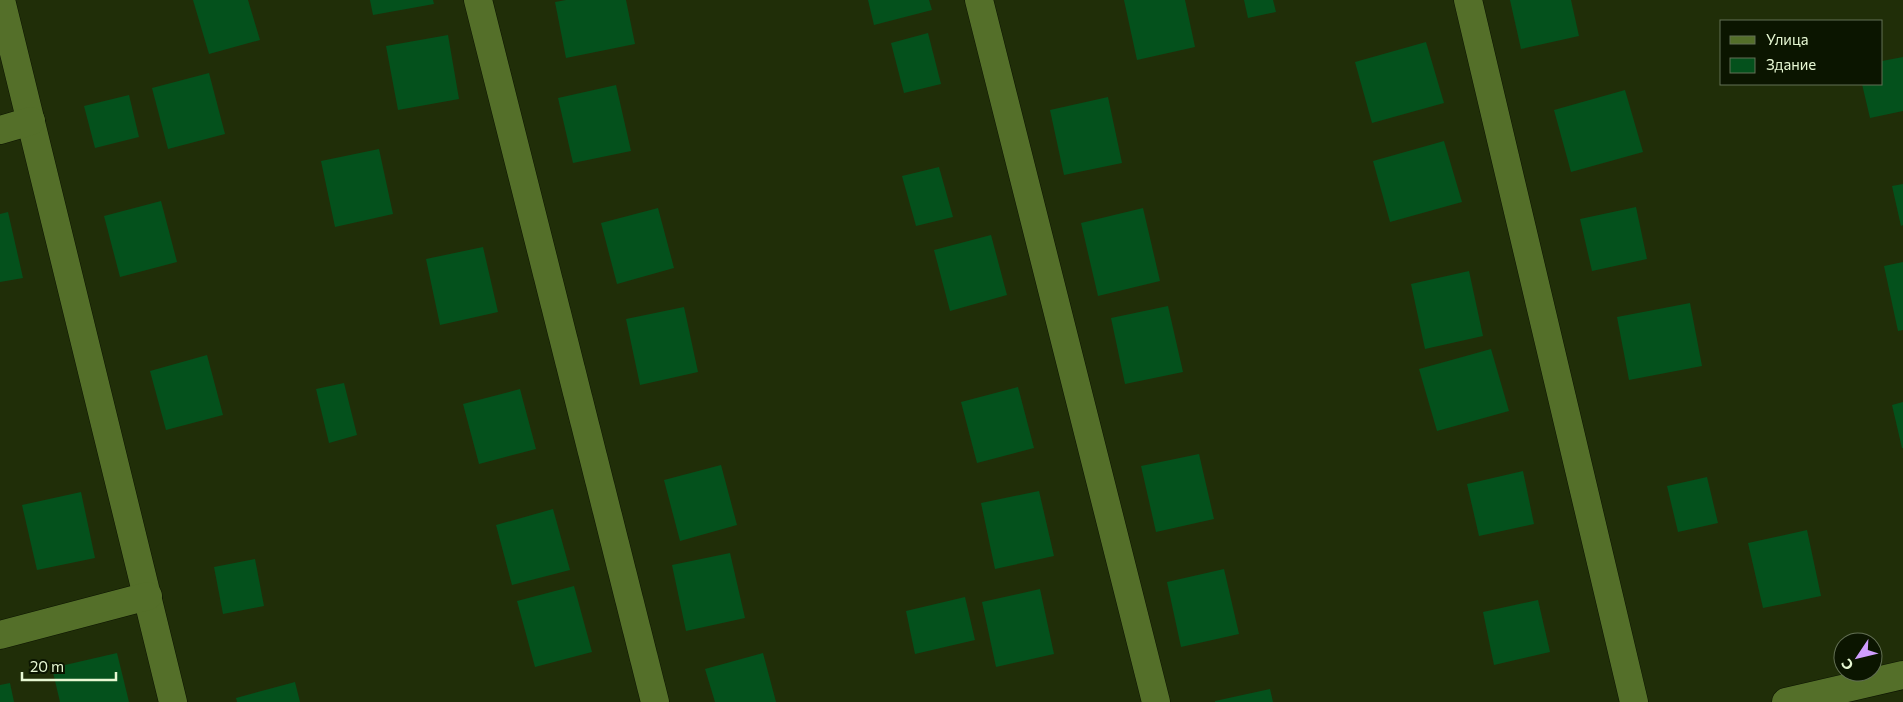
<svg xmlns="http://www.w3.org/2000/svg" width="1903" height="702" font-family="Commissioner,sans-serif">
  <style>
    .building { fill: #04511c }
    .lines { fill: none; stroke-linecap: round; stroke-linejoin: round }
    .minor-casing { stroke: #0c1402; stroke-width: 29 }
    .minor { stroke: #546f29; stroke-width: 28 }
  </style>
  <rect width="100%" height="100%" fill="#202e08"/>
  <g class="building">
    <path d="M193,0H248L260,40L209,54Z"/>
    <path d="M370,0H433L434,4L373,15Z"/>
    <path d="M566,0H626L635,44L566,58L555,2Z"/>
    <path d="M868,0H929L932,10L874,25Z"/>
    <path d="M1124,0H1185L1195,47L1137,60Z"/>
    <path d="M1244,0H1273L1276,12L1248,18Z"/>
    <path d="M1510,0H1571L1579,36L1521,49Z"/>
    <path d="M928,33L941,84L904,93L891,43Z"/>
    <path d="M448,35L459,99L398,110L386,46Z"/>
    <path d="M1426,42L1444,103L1372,123L1355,62Z"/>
    <path d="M1903,57V111L1870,118L1862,84H1882V61Z"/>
    <path d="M209,73L225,134L168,149L152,88Z"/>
    <path d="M616,85L631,151L573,163L558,98Z"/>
    <path d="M1625,90L1643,152L1571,172L1554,110Z"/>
    <path d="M129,95L139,137L95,148L84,106Z"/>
    <path d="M1108,97L1122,163L1064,175L1050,110Z"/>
    <path d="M1444,141L1462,202L1390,222L1373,161Z"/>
    <path d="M379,149L393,214L335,227L321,161Z"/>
    <path d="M939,167L953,217L916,226L902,176Z"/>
    <path d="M1903,184V225L1901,226L1892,186Z"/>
    <path d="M161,201L177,262L120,277L104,216Z"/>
    <path d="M1636,207L1647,259L1592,271L1580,219Z"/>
    <path d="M658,208L674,268L617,284L601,223Z"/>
    <path d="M1143,208L1160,281L1098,296L1081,223Z"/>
    <path d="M8,212L23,278L0,282V214Z"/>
    <path d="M991,235L1007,295L950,311L934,250Z"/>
    <path d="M483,247L498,312L440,325L426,259Z"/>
    <path d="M1903,262V330L1898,331L1884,266Z"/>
    <path d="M1469,271L1483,336L1425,349L1411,284Z"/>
    <path d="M1690,303L1702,366L1629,380L1617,317Z"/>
    <path d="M1168,306L1183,372L1125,384L1111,318Z"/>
    <path d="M684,307L698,372L640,385L626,319Z"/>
    <path d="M1491,349L1509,411L1437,431L1419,369Z"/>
    <path d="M207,355L223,415L166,430L150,371Z"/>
    <path d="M344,383L357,435L329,443L316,389Z"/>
    <path d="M1018,387L1034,448L977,463L961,402Z"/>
    <path d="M520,389L536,449L479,464L463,404Z"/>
    <path d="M1903,402V448H1902L1892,405Z"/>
    <path d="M1199,454L1214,519L1156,532L1141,466Z"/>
    <path d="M721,465L737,525L680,541L664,480Z"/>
    <path d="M1523,471L1534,524L1479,536L1467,484Z"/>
    <path d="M1707,477L1718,523L1678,532L1667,486Z"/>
    <path d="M1039,491L1054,556L995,569L981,503Z"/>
    <path d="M81,492L95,558L37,570L22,505Z"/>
    <path d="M553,509L570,570L512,585L496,525Z"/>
    <path d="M1807,530L1821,596L1763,608L1748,543Z"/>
    <path d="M730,553L745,618L686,631L672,565Z"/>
    <path d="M255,559L264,606L223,614L214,567Z"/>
    <path d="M1224,569L1239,634L1181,647L1167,582Z"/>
    <path d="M574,586L592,652L535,667L517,601Z"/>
    <path d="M1040,589L1054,654L996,667L982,602Z"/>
    <path d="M965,597L975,640L915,654L906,611Z"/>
    <path d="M1538,600L1550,652L1494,665L1483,612Z"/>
    <path d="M117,653L129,702H60L52,668Z"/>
    <path d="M763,653L776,702H715L705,669Z"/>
    <path d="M295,682L300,702H237L236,698Z"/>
    <path d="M10,683L14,702H0V685Z"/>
    <path d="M1270,689L1273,702H1215V701Z"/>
  </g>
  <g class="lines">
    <g class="minor-casing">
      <g id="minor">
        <path d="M1,0L173,702"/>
        <path d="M478,0L655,702"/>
        <path d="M979,0L1156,702"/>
        <path d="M1468,0L1634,702"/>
        <path d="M0,130L31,121"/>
        <path d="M0,635L148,596"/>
        <path d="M1786,702L1903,675"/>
      </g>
    </g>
    <use href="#minor" class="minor"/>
  </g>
  <rect x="1720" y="20" width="162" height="65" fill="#0b1500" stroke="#637054"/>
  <rect x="1730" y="36" width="25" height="8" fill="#546f29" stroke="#637054"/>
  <text x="1766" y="45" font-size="15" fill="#e7f8d3">Улица</text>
  <rect x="1730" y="58" width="25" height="15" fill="#04511c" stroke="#637054"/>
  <text x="1766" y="70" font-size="15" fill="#e7f8d3">Здание</text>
  <g transform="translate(1858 657) rotate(235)"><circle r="24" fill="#0b1500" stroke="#637054"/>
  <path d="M0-4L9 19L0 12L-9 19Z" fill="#d09dfe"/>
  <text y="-8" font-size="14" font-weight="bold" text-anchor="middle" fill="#e7f8d3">С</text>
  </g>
  <path d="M22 672v8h94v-8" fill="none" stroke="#e7f8d3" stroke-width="2.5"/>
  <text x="30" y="672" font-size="15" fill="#e7f8d3" stroke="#0b1500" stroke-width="4" paint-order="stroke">20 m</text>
</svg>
